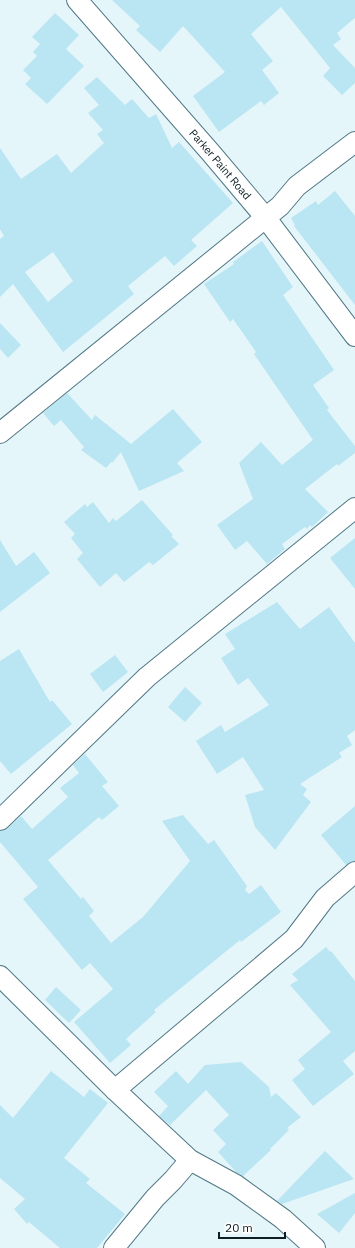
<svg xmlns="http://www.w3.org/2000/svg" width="355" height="1248" font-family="'IBM Plex Sans',sans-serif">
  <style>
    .building { fill: #bae5f2; fill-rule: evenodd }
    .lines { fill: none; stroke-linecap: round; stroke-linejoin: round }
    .street-casing { stroke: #507884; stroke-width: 22 }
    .street { stroke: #fff; stroke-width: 20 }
    .labels { text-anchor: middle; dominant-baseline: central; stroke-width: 3.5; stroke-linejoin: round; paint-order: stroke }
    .street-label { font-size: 11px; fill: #0e1f23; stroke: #fff }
  </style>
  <rect width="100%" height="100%" fill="#e5f6fb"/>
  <g class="building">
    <path d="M112,0H355V18L337,33L341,39L333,45L355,68V83L342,95L323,76L330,68L281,7L251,34L273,61L262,70L279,93L264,105L261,101L219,132L193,96L225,72L183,26L160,52L136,30L140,26Z"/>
    <path d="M55,13L79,35L66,49L84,66L47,104L25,84L31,78L23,70L37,56L33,52L40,44L32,37Z"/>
    <path d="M97,77L125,105L132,99L149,118L156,114L172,148L179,142L233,203L191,240L197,246L174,266L165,256L128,286L134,294L63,352L13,284L0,297V239L4,236L0,229V148L21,179L57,154L71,173L104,143L97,134L103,130L88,113L99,105L84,88ZM53,252L73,281L48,302L25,272Z"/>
    <path d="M335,191L355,216V305L294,226L295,225L291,218L316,201L318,205Z"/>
    <path d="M262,241L293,287L283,295L334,370L313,385L329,408L327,410L355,446V453L338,466L337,464L305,489L328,512L312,527L310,525L307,529L305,527L282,544L285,549L267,564L247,541L235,550L217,525L253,499L239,463L261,442L282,465L313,440L254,354L256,352L233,319L230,322L204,284L234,264L233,262Z"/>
    <path d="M0,323L21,345L8,358L0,349Z"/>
    <path d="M67,393L92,420L95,415L131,444L173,409L202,442L177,463L184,471L139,491L121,452L112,463L111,462L106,468L81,450L84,447L61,420L54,426L43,413Z"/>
    <path d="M142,500L173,535L171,536L179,544L153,565L149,562L124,582L116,573L100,587L77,559L83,553L71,538L75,534L64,522L85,504L87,507L93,502L109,523L113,518L116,521Z"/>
    <path d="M355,538V589L330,558Z"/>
    <path d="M0,540L16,566L34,552L50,573L0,612Z"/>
    <path d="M277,602L300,629L329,607L355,643V730L347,736L352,745L339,753L342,757L300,784L307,789L303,795L311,802L275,850L255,827L245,795L264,790L243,757L217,774L196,741L221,725L225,732L269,705L248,678L238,685L221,658L235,649L225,634Z"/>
    <path d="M19,649L50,702L52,700L72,724L11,774L0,761V661Z"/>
    <path d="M115,655L128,672L103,692L90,674Z"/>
    <path d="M185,687L202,703L185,722L168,707Z"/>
    <path d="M85,754L108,782L102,786L119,806L102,820L99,817L48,860L81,899L83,897L94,911L89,916L111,943L143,917L190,861L162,821L183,815L208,844L214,840L247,886L245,890L249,894L261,885L281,912L241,942L240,940L154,1010L156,1012L126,1039L131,1045L110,1063L74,1022L113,989L90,963L82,970L23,899L38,887L0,842V831L8,828L21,816L32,829L68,797L60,788L79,773L73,765Z"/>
    <path d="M355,806V861L346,865L321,835Z"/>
    <path d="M326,947L330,952L331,951L355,981V1051L343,1061L354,1074L313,1106L292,1080L305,1069L298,1060L331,1032L290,985L298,980L292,974Z"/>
    <path d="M56,987L81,1010L69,1023L45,1000Z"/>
    <path d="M241,1062L269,1087L271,1097L276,1093L301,1117L287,1128L289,1130L270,1149L271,1150L243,1176L237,1173L218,1152L226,1144L213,1130L229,1115L206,1090L170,1125L159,1116L168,1106L154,1092L176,1071L188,1084L205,1065Z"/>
    <path d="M51,1071L84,1097L90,1089L108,1103L64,1158L90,1179L86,1183L125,1214L97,1248H60L29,1222L27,1224L14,1209L25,1199L0,1178V1105L13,1118Z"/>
    <path d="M325,1151L354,1179L282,1204L277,1201Z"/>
    <path d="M355,1193V1213L339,1233L317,1214Z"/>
  </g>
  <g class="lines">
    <g class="street-casing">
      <g id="street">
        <path id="s1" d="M77,0L211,153L265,217L355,336"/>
        <path d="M0,433L280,206L297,186L355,142"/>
        <path d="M0,820L147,677L355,508"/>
        <path d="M0,976L115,1090L190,1160L236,1185L283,1219L315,1248"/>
        <path d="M115,1090L294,939L325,898L355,872"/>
        <path d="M114,1248L155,1198L173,1180L190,1160"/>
      </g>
    </g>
    <use href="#street" class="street"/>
  </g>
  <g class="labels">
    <g class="street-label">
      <text stroke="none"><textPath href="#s1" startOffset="218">Parker Paint Road</textPath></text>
    </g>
  </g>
  <path d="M219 1232v6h66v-6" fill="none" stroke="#0e1f23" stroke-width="2"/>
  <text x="225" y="1232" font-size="12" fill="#0e1f23" stroke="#ffffff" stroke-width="3" paint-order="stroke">20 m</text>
</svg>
